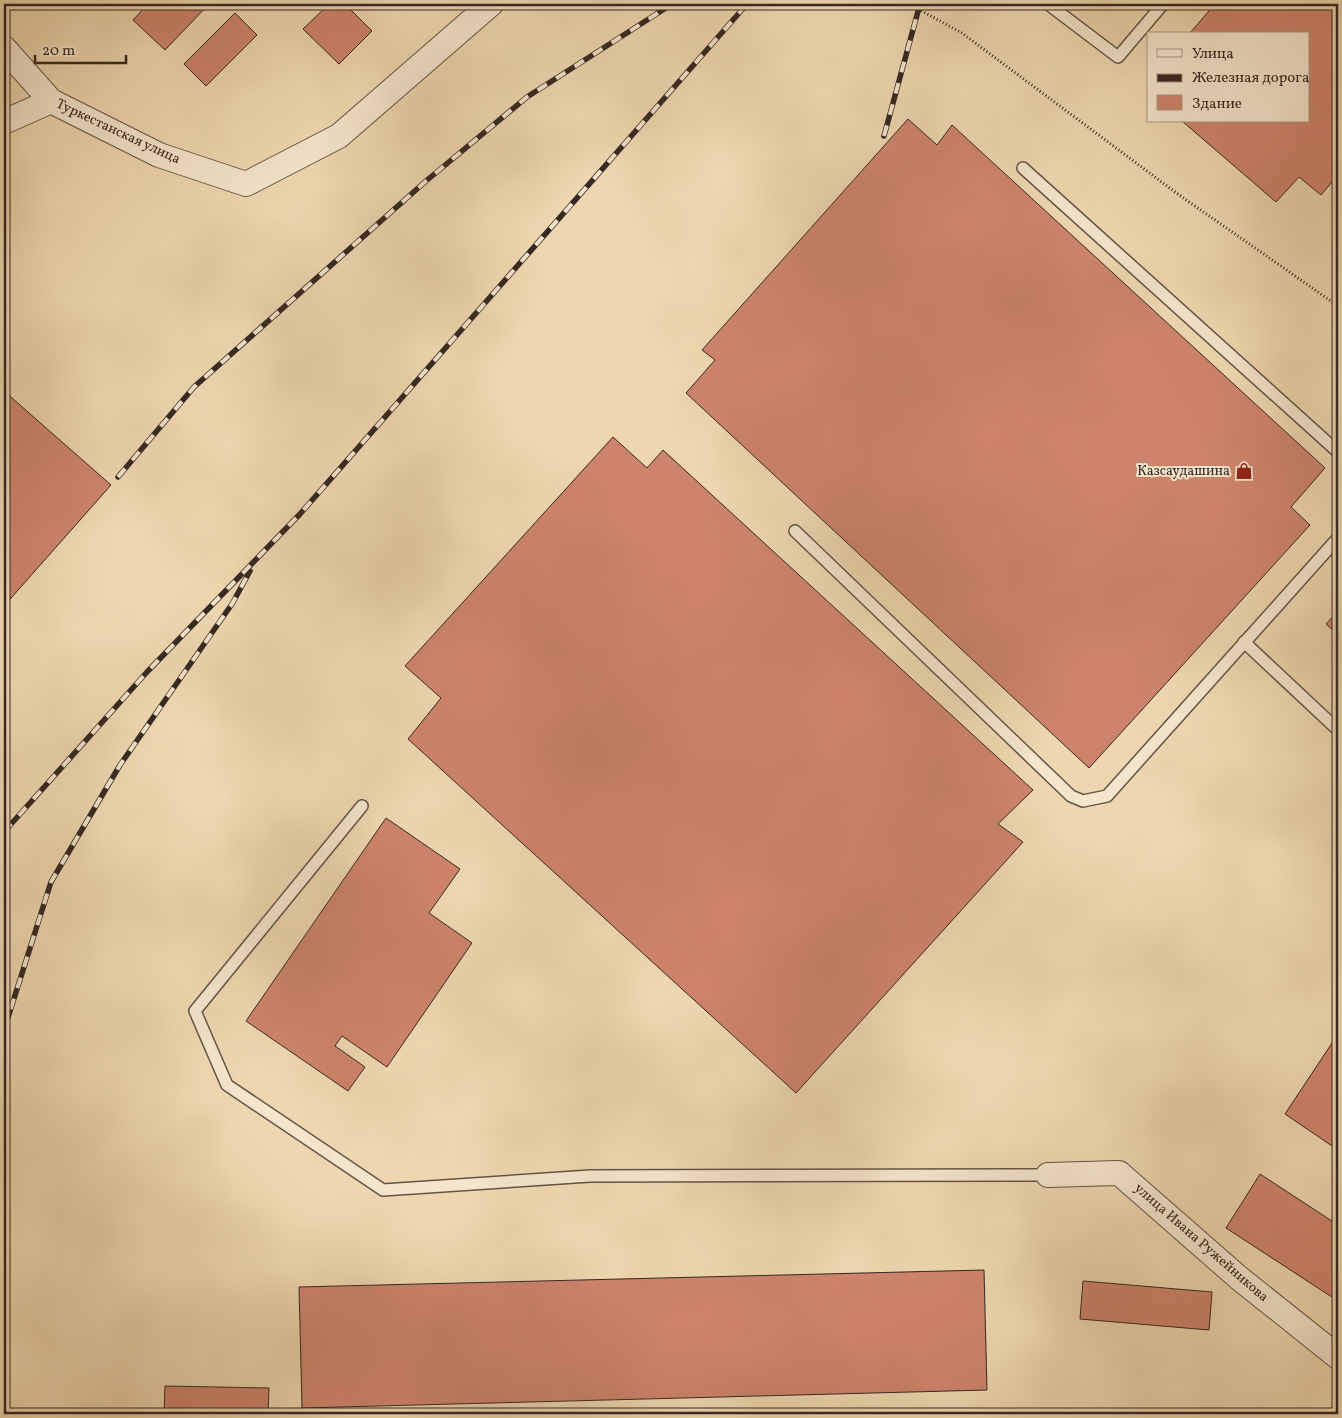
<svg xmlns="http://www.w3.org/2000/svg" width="1342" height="1418" font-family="Vollkorn,serif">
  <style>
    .building { fill: #ce846c; stroke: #362822 }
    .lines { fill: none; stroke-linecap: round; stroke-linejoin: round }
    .lane-casing { stroke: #645446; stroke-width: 14 }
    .street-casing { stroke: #645446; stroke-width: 26 }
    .path { stroke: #362822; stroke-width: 3; stroke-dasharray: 1 2.5; stroke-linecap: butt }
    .lane { stroke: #f4e5cc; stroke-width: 11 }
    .street { stroke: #f4e5cc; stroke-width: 24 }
    .rail-casing { stroke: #362822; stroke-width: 5.5 }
    .rail { stroke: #f4e5cc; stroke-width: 4; stroke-dasharray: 11; stroke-linecap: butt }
    .labels { text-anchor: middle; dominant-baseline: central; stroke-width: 4; stroke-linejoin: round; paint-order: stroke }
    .street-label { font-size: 14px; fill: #362822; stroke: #f4e5cc }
    .poi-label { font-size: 14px; fill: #362822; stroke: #f4e5cc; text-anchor: end }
  </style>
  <rect width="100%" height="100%" fill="#eed7b0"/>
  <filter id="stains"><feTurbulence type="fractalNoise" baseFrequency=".004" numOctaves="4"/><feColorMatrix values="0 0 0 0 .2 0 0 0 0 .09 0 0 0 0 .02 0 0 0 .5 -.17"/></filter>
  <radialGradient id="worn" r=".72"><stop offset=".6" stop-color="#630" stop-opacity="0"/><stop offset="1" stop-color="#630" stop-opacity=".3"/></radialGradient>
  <g class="building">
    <path d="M148,4H209L165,50L133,20Z"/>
    <path d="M329,4H345L372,31L339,64L303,29Z"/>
    <path d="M1215,4H1338V175L1321,195L1299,177L1276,202L1182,121H1308V34H1189Z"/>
    <path d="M235,13L257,35L206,86L184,64Z"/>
    <path d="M908,119L937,145L952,125L1325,468L1291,507L1310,525L1089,768L686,393L715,360L702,350Z"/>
    <path d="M4,391L111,485L4,606Z"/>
    <path d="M613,437L647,468L663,450L1033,790L998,824L1023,842L796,1093L408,739L441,698L405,666Z"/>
    <path d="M1338,611V635L1326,624Z"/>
    <path d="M386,818L460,869L429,913L472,943L387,1067L342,1036L335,1046L365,1067L348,1091L246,1021Z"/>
    <path d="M1338,1034V1150L1285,1114Z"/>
    <path d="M1260,1174L1338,1225V1301L1226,1228Z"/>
    <path d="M984,1270L987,1390L302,1408L299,1287Z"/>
    <path d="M1083,1281L1212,1292L1209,1330L1080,1319Z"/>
    <path d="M165,1386L269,1388L268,1414H164Z"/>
  </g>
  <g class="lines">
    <g class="lane-casing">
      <g id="lane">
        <path d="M1048,4L1118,57L1163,4"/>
        <path d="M1023,168L1338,452"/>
        <path d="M795,531L1071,796L1083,801L1107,796L1338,538"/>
        <path d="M1244,642L1338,730"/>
        <path d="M362,806L195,1011L227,1085L383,1190L590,1176L1048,1175"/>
      </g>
    </g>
    <g class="street-casing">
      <g id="street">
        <path d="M4,48L51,101L159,155L246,184L339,136L491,4"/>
        <path d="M4,122L51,101"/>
        <path d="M1048,1175L1119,1173L1239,1278L1338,1357"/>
      </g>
    </g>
    <path class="path" d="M909,4L962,33L1175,192L1338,306"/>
    <use href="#lane" class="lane"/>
    <use href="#street" class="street"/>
    <g class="rail-casing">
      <g id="rail">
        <path d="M884,136L920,4"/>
        <path d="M118,477L194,387L426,181L527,97L672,4"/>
        <path d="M4,832L147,672L300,514L747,4"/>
        <path d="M4,1030L51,882L120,765L232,604L250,571"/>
      </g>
    </g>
    <use href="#rail" class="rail"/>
  </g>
  <defs>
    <g id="shop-bare" transform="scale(1.35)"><path d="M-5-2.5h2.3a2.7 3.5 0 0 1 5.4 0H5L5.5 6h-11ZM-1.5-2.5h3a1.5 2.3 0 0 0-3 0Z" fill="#8f2418" stroke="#f4e5cc" stroke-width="2.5" paint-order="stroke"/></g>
  </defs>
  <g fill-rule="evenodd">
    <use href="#shop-bare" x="1244" y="471"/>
  </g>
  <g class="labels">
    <g class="street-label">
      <text transform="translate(118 132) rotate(25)">Туркестанская улица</text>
      <text transform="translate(1201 1243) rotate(41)">улица Ивана Ружейникова</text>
    </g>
    <g class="poi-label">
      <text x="1230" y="471">Казсаудашина</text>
    </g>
  </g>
  <rect width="1342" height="1418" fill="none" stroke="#eed7b0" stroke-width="20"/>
  <rect x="5" y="5" width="1332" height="1408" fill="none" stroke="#362822" stroke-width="2.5"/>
  <rect x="10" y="10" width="1322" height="1398" fill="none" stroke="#362822"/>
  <rect x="1147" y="32" width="162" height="90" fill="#f4e5cc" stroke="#a89988"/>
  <rect x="1157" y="49" width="25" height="8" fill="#f4e5cc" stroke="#a89988"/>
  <text x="1192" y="58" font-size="15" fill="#362822">Улица</text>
  <rect x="1157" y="74" width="25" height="8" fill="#362822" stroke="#a89988"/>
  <text x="1192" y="82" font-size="15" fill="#362822">Железная дорога</text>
  <rect x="1157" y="95" width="25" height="15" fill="#ce846c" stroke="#a89988"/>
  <text x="1192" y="108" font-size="15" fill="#362822">Здание</text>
  <path d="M35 55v8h91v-8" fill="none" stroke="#362822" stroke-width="2.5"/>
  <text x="42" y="55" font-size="15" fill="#362822" stroke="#f4e5cc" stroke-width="4" paint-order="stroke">20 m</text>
  <rect width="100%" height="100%" filter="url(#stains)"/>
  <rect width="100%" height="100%" fill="url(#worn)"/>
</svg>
